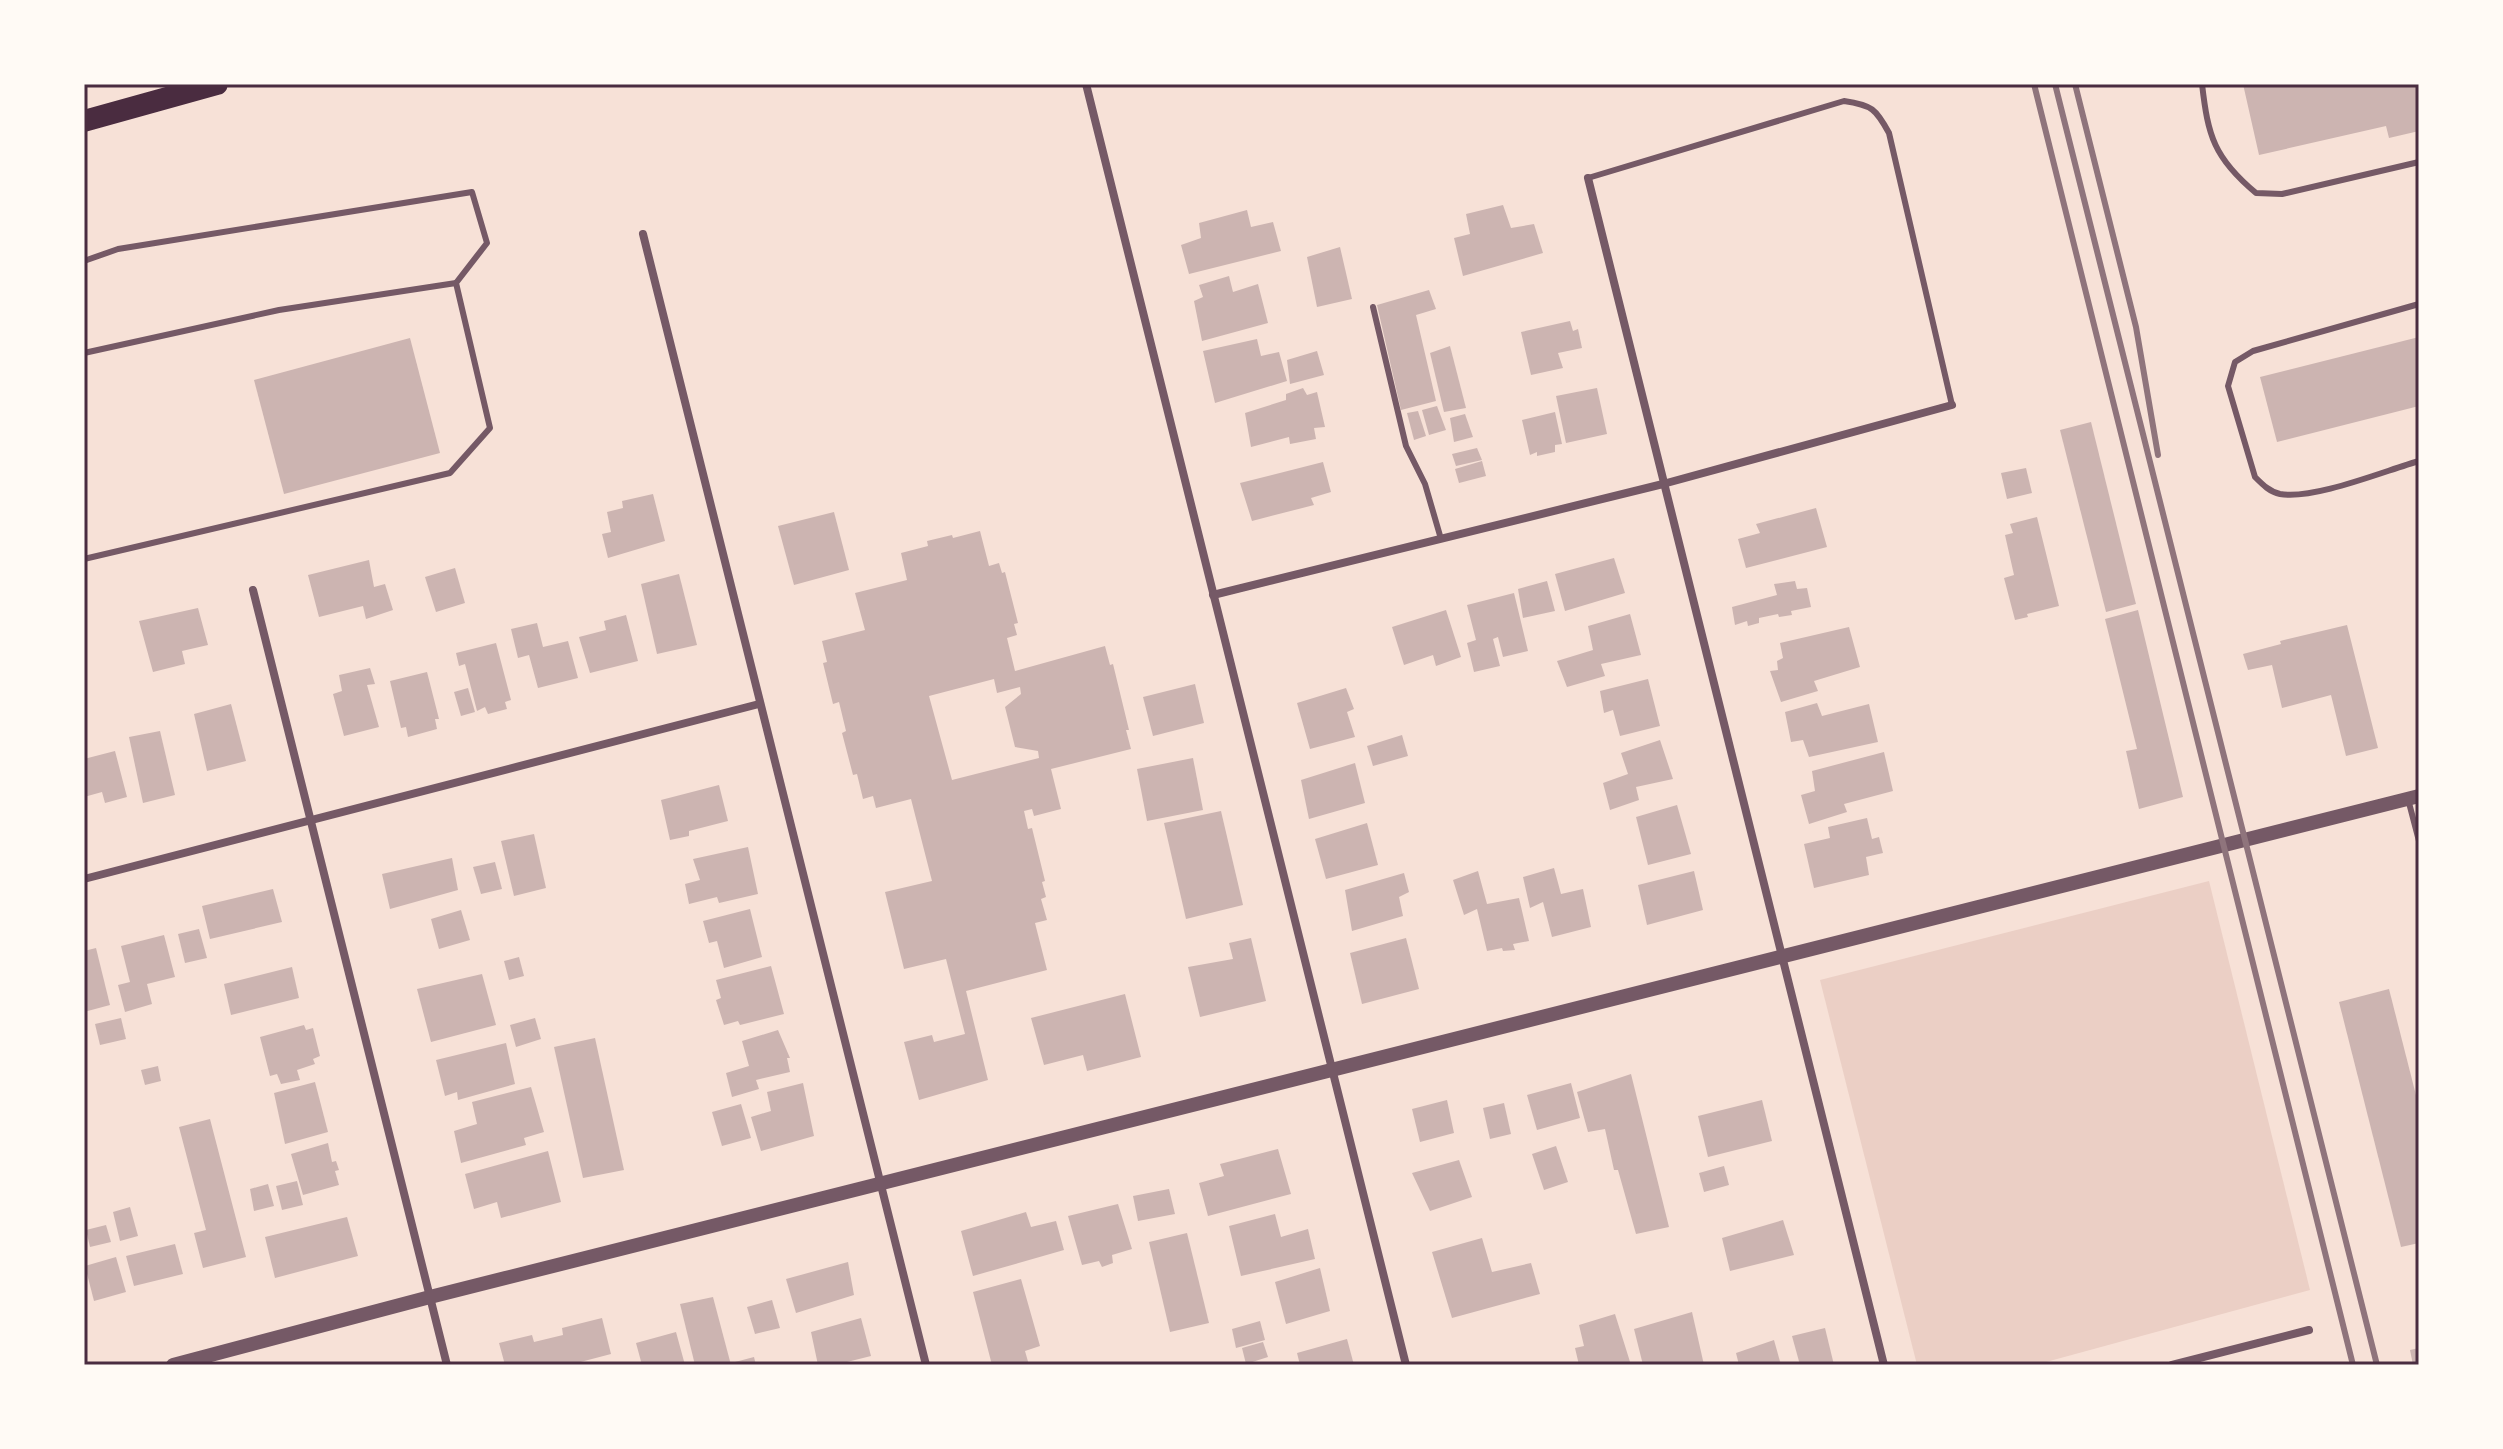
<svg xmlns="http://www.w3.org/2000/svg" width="2503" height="1449" font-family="'Source Serif 4',serif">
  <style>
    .green { fill: #ebcfc5 }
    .building { fill: #ccb4b1; fill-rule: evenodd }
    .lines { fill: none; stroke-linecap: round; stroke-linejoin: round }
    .service { stroke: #755966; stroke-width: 6 }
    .minor { stroke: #755966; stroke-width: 8 }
    .tertiary { stroke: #755966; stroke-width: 14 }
    .motorway { stroke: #4a2c40; stroke-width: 22 }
    .rail { stroke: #8f747c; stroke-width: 6 }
    .neatline { fill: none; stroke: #4a2c40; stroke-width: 3 }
  </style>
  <rect width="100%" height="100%" fill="#f7e1d7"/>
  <path class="green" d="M2209,881L2310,1290L2035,1365H1917L1820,980Z"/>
  <g class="building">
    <path d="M2243,84H2419V131L2389,138L2386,126L2259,155Z"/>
    <path d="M1503,205L1511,228L1534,224L1543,253L1463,276L1454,238L1470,234L1466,214Z"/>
    <path d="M1247,210L1251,227L1273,222L1281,251L1189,274L1181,245L1201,238L1199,223Z"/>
    <path d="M1340,247L1352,299L1317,307L1307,257Z"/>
    <path d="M1229,276L1233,292L1258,284L1268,323L1202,341L1194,301L1203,297L1199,285Z"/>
    <path d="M1429,290L1436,309L1416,315L1436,401L1401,410L1377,305Z"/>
    <path d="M1570,321L1573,331L1578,329L1582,348L1558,353L1563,368L1531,375L1521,332Z"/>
    <path d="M2419,337V406L2277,442L2260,377Z"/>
    <path d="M410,338L440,453L284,494L254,380Z"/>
    <path d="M1257,339L1261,356L1279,352L1287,381L1215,403L1203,351Z"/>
    <path d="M1450,346L1466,408L1444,412L1430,353Z"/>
    <path d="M1317,351L1324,375L1290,384L1287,360Z"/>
    <path d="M1303,388L1307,395L1317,392L1325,427L1314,428L1316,439L1290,444L1289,437L1251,447L1245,413L1286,400V394Z"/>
    <path d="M1597,388L1607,434L1566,443L1556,396Z"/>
    <path d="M1437,406L1446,430L1429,435L1422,410Z"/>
    <path d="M1418,411L1426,436L1414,440L1407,413Z"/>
    <path d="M1555,412L1562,444L1555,445V452L1537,456V452L1530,455L1522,420Z"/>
    <path d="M1465,414L1473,437L1454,442L1450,418Z"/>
    <path d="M2091,422L2136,604L2106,612L2060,430Z"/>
    <path d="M1477,448L1482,460L1456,466L1452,454Z"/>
    <path d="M1482,461L1486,476L1459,483L1455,469Z"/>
    <path d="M1323,462L1331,492L1311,498L1314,505L1252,521L1240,483Z"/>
    <path d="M2026,468L2032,493L2007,499L2001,473Z"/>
    <path d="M653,494L665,541L608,558L602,534L611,532L607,512L623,508L622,501Z"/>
    <path d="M1816,508L1827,547L1746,568L1738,539L1760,533L1756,524Z"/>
    <path d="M834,512L849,570L794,585L778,526Z"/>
    <path d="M2037,517L2059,606L2027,614L2028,617L2015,620L2004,578L2014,575L2005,535L2013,533L2010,524Z"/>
    <path d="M980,531L989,566L999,563L1002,573L1005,572L1018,623L1014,624L1017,635L1007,638L1015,671L1105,646L1110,665L1113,664L1129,730H1126L1131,749L1051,769L1061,809L1034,816L1032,809L1024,811L1028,829L1032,828L1045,881L1042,882L1046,897L1041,899L1047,920L1035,923L1047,970L966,991L988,1080L919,1100L904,1042L932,1035L934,1042L965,1034L946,959L904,969L885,892L932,881L911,799L876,808L873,796L863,799L857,774L853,775L842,733L846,731L839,702L833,704L823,663L827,662L822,641L865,630L855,593L907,580L901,553L928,546L927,541L952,535L953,538ZM994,679L997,693L1020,687L1021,694L1005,707L1015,747L1038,751L1039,758L952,780L929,696Z"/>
    <path d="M1614,558L1625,593L1565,611L1555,574Z"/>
    <path d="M369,560L374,587L385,584L393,610L366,619L363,606L319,617L308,575Z"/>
    <path d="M455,568L465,603L436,612L425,577Z"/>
    <path d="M679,574L697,645L657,654L641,584Z"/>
    <path d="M1547,581L1555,611L1523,618L1518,589Z"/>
    <path d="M1795,581L1797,589L1807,588L1811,607L1791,611L1792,615L1779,617L1778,614L1759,618V623L1748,626L1747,621L1735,625L1732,607L1777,595L1774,584Z"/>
    <path d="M1514,593L1528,651L1503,657L1498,637L1493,639L1500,666L1474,672L1467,643L1476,640L1467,605Z"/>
    <path d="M198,608L208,645L182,651L185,664L153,672L139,621Z"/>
    <path d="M1446,610L1461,657L1436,666L1433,655L1404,665L1392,627Z"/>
    <path d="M2138,610L2183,797L2139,809L2126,751L2137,749L2105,619Z"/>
    <path d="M1630,614L1641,655L1601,664L1605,676L1567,687L1557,661L1593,650L1588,626Z"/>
    <path d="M626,615L638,661L590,673L579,637L606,630L604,621Z"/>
    <path d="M537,623L543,647L568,641L578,678L538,688L529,655L518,658L511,629Z"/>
    <path d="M2347,625L2378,748L2346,756L2331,695L2282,708L2272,665L2248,670L2243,654L2281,644L2280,641Z"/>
    <path d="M1849,627L1860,667L1814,681L1818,691L1781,702L1770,671L1778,670L1777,661L1783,658L1780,643Z"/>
    <path d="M496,643L511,700L505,702L507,709L488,714L485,707L477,711L465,664L459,666L456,653Z"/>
    <path d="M370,668L375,684L367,685L379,727L344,736L333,694L342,691L339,675Z"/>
    <path d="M427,672L439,719H435L437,729L408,737L406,727L401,728L390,681Z"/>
    <path d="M1648,679L1660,726L1620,736L1613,710L1604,713L1600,691Z"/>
    <path d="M1195,684L1204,723L1153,736L1143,697Z"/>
    <path d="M468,688L475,712L461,716L454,692Z"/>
    <path d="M1346,688L1354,709L1347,712L1355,737L1310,749L1297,703Z"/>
    <path d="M1817,703L1822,716L1869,704L1878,742L1809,757L1803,740L1791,742L1785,712Z"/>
    <path d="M231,704L246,761L207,771L194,714Z"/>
    <path d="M160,731L175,795L143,803L129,737Z"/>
    <path d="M1402,735L1408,756L1373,766L1367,746Z"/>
    <path d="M1660,740L1673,779L1636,787L1639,800L1610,810L1603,783L1628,774L1621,753Z"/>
    <path d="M115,751L127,797L105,803L102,792L84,797V759Z"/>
    <path d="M1884,752L1893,791L1844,804L1847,812L1809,824L1801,795L1815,791L1812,771Z"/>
    <path d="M1193,758L1203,810L1147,821L1137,769Z"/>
    <path d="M1355,763L1365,803L1309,819L1301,780Z"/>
    <path d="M719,785L728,821L689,831V836L670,840L661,800Z"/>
    <path d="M1677,805L1691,854L1648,865L1636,817Z"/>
    <path d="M1221,811L1243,905L1186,919L1164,823Z"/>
    <path d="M1867,818L1872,839L1879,837L1883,853L1866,857L1869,875L1814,888L1804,844L1830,838L1828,827Z"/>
    <path d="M1367,823L1378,865L1326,879L1315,839Z"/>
    <path d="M534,834L546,888L514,896L501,841Z"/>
    <path d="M748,847L758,894L719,903L717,897L689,904L685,884L700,880L693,859Z"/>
    <path d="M452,858L458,890L390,909L382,874Z"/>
    <path d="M495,862L502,889L481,894L473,867Z"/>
    <path d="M1554,868L1561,894L1583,889L1591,927L1552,937L1543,902L1530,908L1523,877Z"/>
    <path d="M1478,871L1487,904L1519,898L1529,941L1513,944L1515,950L1503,951L1502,948L1487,951L1477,909L1464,915L1453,880Z"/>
    <path d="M1694,871L1703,910L1647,925L1638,885Z"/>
    <path d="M1404,873L1409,892L1399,897L1403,916L1352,931L1345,890Z"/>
    <path d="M273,889L282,922L210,939L202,906Z"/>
    <path d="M750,909L762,957L724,968L717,941L709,943L703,921Z"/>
    <path d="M461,910L470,940L439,949L431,919Z"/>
    <path d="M199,929L207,958L185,963L178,934Z"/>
    <path d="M164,935L175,977L147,984L152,1004L125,1012L118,985L130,982L121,946Z"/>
    <path d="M1251,938L1266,1001L1200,1017L1188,967L1233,959L1229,943Z"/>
    <path d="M1406,938L1419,989L1362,1004L1350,953Z"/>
    <path d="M96,948L110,1005L84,1012V951Z"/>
    <path d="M519,957L524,976L509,980L504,961Z"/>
    <path d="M771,966L784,1014L740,1025L738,1021L724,1025L716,1000L721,998L716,980Z"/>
    <path d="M292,967L299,998L231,1015L224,984Z"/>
    <path d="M482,974L496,1025L431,1042L417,989Z"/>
    <path d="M2389,989L2419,1107V1243L2401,1247L2339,1002Z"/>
    <path d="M1125,994L1141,1057L1087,1071L1083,1055L1044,1065L1031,1018Z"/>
    <path d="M121,1018L126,1039L100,1045L95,1024Z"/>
    <path d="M535,1018L541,1039L516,1047L510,1025Z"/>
    <path d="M304,1025L306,1030L313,1028L320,1056L313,1059L315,1064L297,1070L300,1080L281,1084L277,1074L270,1076L260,1037Z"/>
    <path d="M778,1030L790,1058H787L790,1072L756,1080L759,1089L732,1097L726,1073L749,1066L742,1041Z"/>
    <path d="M595,1038L624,1170L583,1178L554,1047Z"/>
    <path d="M506,1043L515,1084L458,1100L457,1092L445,1096L436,1060Z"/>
    <path d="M158,1066L161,1081L145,1085L141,1070Z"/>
    <path d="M1631,1074L1669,1227L1636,1234L1618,1170H1614L1605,1129L1588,1132L1577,1092Z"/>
    <path d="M315,1082L328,1132L285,1144L274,1093Z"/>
    <path d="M803,1083L814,1136L761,1151L751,1117L771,1111L767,1092Z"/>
    <path d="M1571,1083L1580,1118L1537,1130L1527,1095Z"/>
    <path d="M531,1087L544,1132L524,1138L526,1145L461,1163L454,1131L477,1124L472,1102Z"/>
    <path d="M1447,1100L1454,1133L1420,1142L1412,1109Z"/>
    <path d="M1762,1100L1772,1141L1708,1157L1698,1116Z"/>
    <path d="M1504,1103L1511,1134L1490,1139L1483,1108Z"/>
    <path d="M741,1104L751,1138L722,1146L712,1112Z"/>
    <path d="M210,1119L246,1257L203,1268L194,1233L206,1230L179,1127Z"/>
    <path d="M328,1143L332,1162L336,1161L339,1170L335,1171L339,1185L303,1195L291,1154Z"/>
    <path d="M1556,1146L1568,1182L1544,1190L1532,1154Z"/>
    <path d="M1278,1149L1291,1194L1208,1216L1199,1183L1224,1176L1220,1164Z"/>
    <path d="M548,1151L561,1202L501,1218L497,1202L474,1209L465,1174Z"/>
    <path d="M1459,1160L1472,1197L1430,1211L1412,1173Z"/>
    <path d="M1724,1166L1729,1185L1704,1192L1699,1173Z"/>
    <path d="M297,1181L303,1205L282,1210L276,1186Z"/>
    <path d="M268,1184L274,1206L254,1211L250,1189Z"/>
    <path d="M1169,1189L1175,1214L1138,1221L1133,1196Z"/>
    <path d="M1118,1204L1132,1249L1112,1255L1113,1263L1102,1267L1099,1261L1082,1265L1068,1216Z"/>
    <path d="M130,1207L138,1236L120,1241L113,1212Z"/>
    <path d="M1026,1212L1031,1227L1056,1221L1064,1250L973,1276L961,1231Z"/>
    <path d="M1275,1214L1281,1237L1308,1229L1315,1259L1241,1276L1229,1226Z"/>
    <path d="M347,1217L358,1256L275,1278L265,1237Z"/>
    <path d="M1783,1220L1794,1255L1730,1271L1722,1238Z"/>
    <path d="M106,1225L111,1242L90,1247L86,1230Z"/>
    <path d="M1187,1233L1209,1323L1170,1332L1149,1242Z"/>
    <path d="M1482,1238L1492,1272L1531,1263L1540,1294L1452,1318L1432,1252Z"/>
    <path d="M175,1244L183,1274L134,1286L126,1256Z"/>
    <path d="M116,1257L126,1292L94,1301L85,1266Z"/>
    <path d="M848,1262L854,1295L796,1313L786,1279Z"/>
    <path d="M1320,1268L1330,1311L1286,1324L1275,1282Z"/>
    <path d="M1021,1279L1040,1346L1025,1351L1029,1365H992L973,1292Z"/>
    <path d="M713,1297L731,1365H695L680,1304Z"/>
    <path d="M772,1300L780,1328L755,1334L747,1307Z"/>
    <path d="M1692,1312L1704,1365H1643L1634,1329Z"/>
    <path d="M1615,1314L1631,1365H1579L1575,1348L1584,1346L1579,1325Z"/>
    <path d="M602,1318L611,1354L569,1365H505L499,1343L532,1335L534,1342L563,1335L562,1328Z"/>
    <path d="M861,1318L871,1356L835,1365H818L811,1332Z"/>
    <path d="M1260,1321L1265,1340L1236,1348L1232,1329Z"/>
    <path d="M1825,1328L1834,1365H1800L1792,1336Z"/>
    <path d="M676,1332L685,1365H642L636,1343Z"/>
    <path d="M1347,1339L1354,1365H1300L1297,1353Z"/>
    <path d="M1774,1340L1781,1365H1739L1736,1353Z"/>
    <path d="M1263,1342L1268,1357L1246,1364L1242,1348Z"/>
    <path d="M2419,1348V1365H2413L2410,1350Z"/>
    <path d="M754,1357L756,1365H735V1362Z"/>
  </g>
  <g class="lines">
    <g class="service">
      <path d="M2202,84C2208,136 2214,158 2256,193L2282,194L2419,162"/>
      <path d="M1588,178L1844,101C1872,105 1876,109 1889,133L1952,405"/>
      <path d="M84,261L118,249L472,192L487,243L456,283L490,428L450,473L84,559"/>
      <path d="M2419,304L2253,351L2235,362L2228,386L2255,477C2263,485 2270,492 2280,494C2314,500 2384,471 2419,461"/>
      <path d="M1373,307L1406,446L1425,484L1441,539"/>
      <path d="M84,353L279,310L456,283"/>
      <path d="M2408,799L2419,841"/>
    </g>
    <g class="minor">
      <path d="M1086,84L1406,1365"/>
      <path d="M1588,178L1884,1365"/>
      <path d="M643,234C734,612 832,988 926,1365"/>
      <path d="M253,590L447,1365"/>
      <path d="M1213,595L1663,484L1952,405"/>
      <path d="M84,879L759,704"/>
      <path d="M2172,1365L2309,1330"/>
    </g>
    <path class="tertiary" d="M173,1365L430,1297L2419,796"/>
    <path class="motorway" d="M84,121L217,84"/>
    <g class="rail">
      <path d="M2034,84L2353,1365"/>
      <path d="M2055,84L2377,1365"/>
      <path d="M2075,84L2136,327L2158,455"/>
    </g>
  </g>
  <rect width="2503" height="1449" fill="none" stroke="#fffaf5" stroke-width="172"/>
  <rect x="86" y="86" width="2331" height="1277" class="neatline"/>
</svg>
